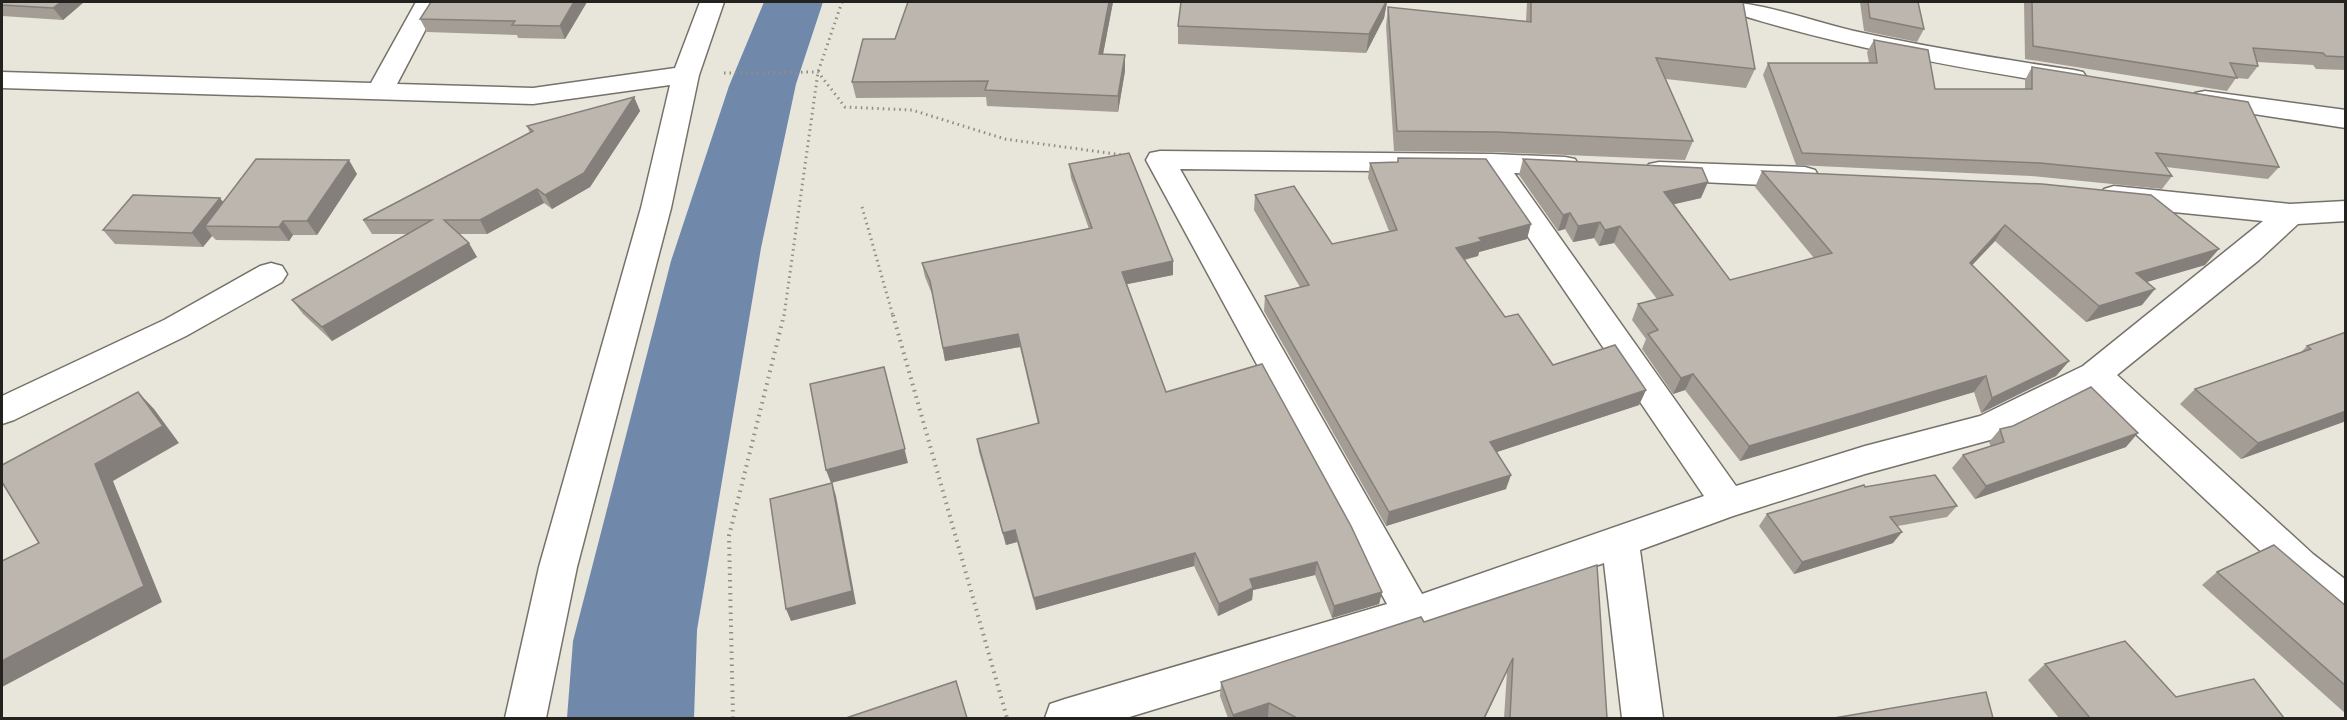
<svg xmlns="http://www.w3.org/2000/svg" width="2347" height="720" font-family="'PT Sans Narrow',sans-serif">
  <style>
    .water { fill: #7089ab }
    .lines { fill: none; stroke-linecap: round; stroke-linejoin: round }
    .minor-casing { stroke: #767269; stroke-width: 3 }
    .path-far1 { stroke: #8f8d85; stroke-width: 3; stroke-dasharray: 1.5 4; stroke-linecap: butt }
    .path { stroke: #8f8d85; stroke-width: 4; stroke-dasharray: 1.5 5; stroke-linecap: butt }
    .minor { fill: #fff; fill-rule: evenodd }
    .wall { fill: #a39d96 }
    .shaded-wall { fill: #847f7a }
    .building { fill: #bdb6ae; stroke: #847f7a; stroke-width: 1.5 }
  </style>
  <rect width="100%" height="100%" fill="#e8e5db"/>
  <path class="water" d="M764,2H823L796,84L761,248L697,630L694,718H567L573,641L671,261L729,86Z"/>
  <g class="lines">
    <g class="minor-casing">
      <g id="minor">
        <path d="M416,2H440L397,84L533,88L675,68L700,2H724L699,75L671,208L577,567L546,718H505L539,567L641,208L670,85L533,104L2,88V72L371,83Z"/>
        <path d="M1712,2C1757,0 1808,20 1854,31C1926,47 2000,59 2074,70L2083,72L2087,78L2083,84L2074,86C1952,67 1832,45 1715,7Z"/>
        <path d="M2205,91L2346,110V128L2195,105L2191,99L2195,93Z"/>
        <path d="M1160,151L1492,154L1565,157L1575,159L1579,166L1575,173L1565,175L1514,173L1736,486L1865,446L1980,416L2083,366L2263,221L2114,206L2104,203L2099,196L2104,189L2114,186L2290,204L2346,201V221L2298,224L2259,260L2117,375L2313,554L2346,580V620L2332,615L2287,576L2091,392L2001,437L1865,474L1733,516L1640,550L1663,718H1622L1604,563L1413,631L1126,718H1045L1050,704L1065,699L1387,604L1146,160L1150,153ZM1180,169L1484,172L1704,496L1422,594Z"/>
        <path d="M1659,162L1805,167L1815,170L1819,177L1815,184L1805,187L1659,180L1649,178L1645,171L1649,164Z"/>
        <path d="M271,263L282,266L287,274L282,282L186,336L14,420L2,424V396L164,320L260,266Z"/>
      </g>
    </g>
    <g class="path-far1">
      <path d="M724,73L818,72L845,107L912,110L1005,139L1123,155"/>
      <path d="M862,207L893,316"/>
      <path d="M784,316L818,72L842,2"/>
    </g>
    <g class="path">
      <path d="M893,315L1007,718"/>
      <path d="M733,718L729,536L784,315"/>
    </g>
    <use href="#minor" class="minor"/>
  </g>
  <g class="wall">
    <path d="M2,2H84L63,20L2,16Z"/>
    <path d="M587,2L565,39L518,38L517,35L427,32L420,19Z"/>
    <path d="M1113,2L1103,54L1125,55V71L1118,112L987,106L986,97L856,98L852,82L895,39Z"/>
    <path d="M1181,2H1387L1384,18L1366,53L1178,44V26Z"/>
    <path d="M1527,2H1743L1755,69L1746,88L1666,79L1693,141L1685,160L1492,152L1394,151L1386,26L1388,7L1526,21Z"/>
    <path d="M1860,2H1918L1924,29L1917,42L1864,31Z"/>
    <path d="M2024,2H2346V70L2316,69L2313,65L2257,62L2258,66L2248,79L2236,78L2227,91L2025,59Z"/>
    <path d="M1874,40L1935,89H2025V80L2032,67L2279,167L2268,179L2166,167L2172,176L2162,189L2031,176L1796,165L1763,75L1768,63H1869L1867,52Z"/>
    <path d="M634,97L640,111L590,187L552,209L544,203L487,234H460L477,257L332,341L303,314L292,300L407,234H372L363,220L530,133L527,126Z"/>
    <path d="M1398,158L1527,239L1479,252L1478,256L1465,260L1505,317L1553,365L1646,390L1639,405L1496,452L1506,489L1386,526L1264,311L1265,296L1300,287L1254,210L1255,195L1332,244L1389,231L1368,178L1370,163L1397,162Z"/>
    <path d="M1523,159L1701,198L1674,204L1730,280L1814,258L1755,187L1762,171L2205,265L2146,282L2142,305L2086,322L1995,241L1972,265L2069,361L2056,376L1981,413L1974,392L1740,461L1685,390L1673,394L1642,349L1646,339L1632,320L1638,304L1657,299L1614,243L1599,246L1594,238L1573,242L1565,229L1558,231L1519,175Z"/>
    <path d="M1069,164L1173,275L1127,284L1166,392L1382,592L1379,604L1332,618L1315,575L1253,590L1252,600L1218,616L1194,566L1036,610L1017,542L1006,545L979,452L977,439L1038,424L1020,347L945,361L932,294L925,277L922,263L1089,229L1071,178Z"/>
    <path d="M357,174L317,235H293L289,241L216,240L212,236L203,247L115,244L103,230L223,202Z"/>
    <path d="M2346,332V421L2241,459L2180,404L2195,389L2301,352L2307,346Z"/>
    <path d="M2000,429L2126,447L1975,499L1952,468L1963,455L1991,447L1989,442Z"/>
    <path d="M1865,487L1957,506L1947,517L1898,526L1893,543L1794,574L1759,526L1767,514Z"/>
    <path d="M1597,565L1607,718H1504L1507,672L1485,718H1270L1268,717L1264,718H1228L1220,696L1221,682L1424,622Z"/>
    <path d="M2217,572L2346,606V714L2202,585Z"/>
    <path d="M2045,664L2176,697L2284,718H2059L2028,680Z"/>
  </g>
  <g class="shaded-wall">
    <path d="M61,2H84L63,20L53,8Z"/>
    <path d="M574,2H587L565,39L560,26Z"/>
    <path d="M1109,2H1113L1100,70L1099,54Z"/>
    <path d="M1386,2H1387L1384,18L1366,53L1369,34Z"/>
    <path d="M1125,55V71L1118,112V96Z"/>
    <path d="M634,97L640,111L590,187L552,209L545,195Z"/>
    <path d="M349,160L357,174L317,235L307,221Z"/>
    <path d="M1708,182L1701,198L1658,208L1664,192Z"/>
    <path d="M537,189L544,203L487,234L480,220Z"/>
    <path d="M220,198L231,212L205,226L212,236L203,247L192,233Z"/>
    <path d="M1570,213L1565,229L1558,231L1563,215Z"/>
    <path d="M283,221L293,235L289,241L279,227Z"/>
    <path d="M1600,222L1594,238L1573,242L1578,226Z"/>
    <path d="M1531,224L1527,239L1479,252L1478,256L1453,262L1456,248L1479,238Z"/>
    <path d="M2005,225L1995,241L1959,279L1970,263Z"/>
    <path d="M1620,226L1614,243L1599,246L1605,230Z"/>
    <path d="M469,243L477,257L332,341L322,327Z"/>
    <path d="M2219,249L2205,265L2123,289L2136,273Z"/>
    <path d="M1173,261V275L1123,285L1122,272Z"/>
    <path d="M2155,289L2142,305L2086,322L2099,306Z"/>
    <path d="M1018,334L1020,347L945,361L943,348Z"/>
    <path d="M2069,361L2056,376L1981,413L1992,398Z"/>
    <path d="M884,367L908,463L831,483L826,470Z"/>
    <path d="M1693,374L1685,390L1673,394L1681,378Z"/>
    <path d="M1986,376L1974,392L1740,461L1749,446Z"/>
    <path d="M1646,390L1639,405L1485,456L1490,442Z"/>
    <path d="M138,392L154,409L179,443L113,481L162,602L2,687V661L95,464Z"/>
    <path d="M2346,411V421L2241,459L2258,443Z"/>
    <path d="M2138,433L2126,447L1975,499L1986,486Z"/>
    <path d="M1511,475L1506,489L1386,526L1389,512Z"/>
    <path d="M832,483L836,496L856,604L791,621L786,609Z"/>
    <path d="M1015,530L1017,542L1006,545L1003,533Z"/>
    <path d="M1902,532L1893,543L1794,574L1802,562Z"/>
    <path d="M1195,553L1194,566L1036,610L1034,598Z"/>
    <path d="M1317,562L1315,575L1253,590L1252,600L1218,616L1219,604L1250,579Z"/>
    <path d="M1382,592L1379,604L1332,618L1334,606Z"/>
    <path d="M1513,658L1485,718H1484Z"/>
    <path d="M1269,703L1268,717L1264,718H1233V715Z"/>
  </g>
  <g class="building">
    <path d="M2,2H61L53,8L2,5Z"/>
    <path d="M431,2H574L560,26L512,25L515,21L420,19Z"/>
    <path d="M908,2H1109L1099,54L1125,55L1118,96L985,90L988,81L852,82L863,39H895Z"/>
    <path d="M1181,2H1386L1369,34L1178,26Z"/>
    <path d="M1531,2H1743L1755,69L1656,58L1693,141L1497,132L1397,131L1388,7L1531,22Z"/>
    <path d="M1868,2H1918L1924,29L1870,18Z"/>
    <path d="M2032,2H2346V57L2326,56L2323,53L2253,48L2258,66L2230,63L2237,78L2033,46Z"/>
    <path d="M1874,40L1928,50L1935,89H2032V67L2248,102L2279,167L2156,153L2172,176L2040,163L1802,153L1768,63H1877Z"/>
    <path d="M634,97L584,173L545,195L537,189L480,220H444L469,243L322,327L292,300L432,220H363L533,131L527,126Z"/>
    <path d="M1129,153L1173,261L1122,272L1166,392L1262,364L1351,526L1382,592L1334,606L1317,562L1250,579L1253,588L1219,604L1195,553L1034,598L1015,530L1003,533L977,439L1039,423L1018,334L943,348L930,281L922,263L1092,228L1069,164Z"/>
    <path d="M1398,158L1486,159L1531,224L1479,238L1482,241L1456,248L1505,317L1518,314L1553,365L1615,345L1646,390L1490,442L1511,475L1389,512L1265,296L1309,285L1255,195L1294,186L1332,244L1397,230L1370,163L1398,162Z"/>
    <path d="M256,159L349,160L307,221H283L279,227L205,226Z"/>
    <path d="M1523,159L1702,168L1708,182L1664,192L1730,280L1832,253L1762,171L2042,184L2151,195L2219,249L2136,273L2155,289L2099,306L2005,225L1970,263L2069,361L1992,398L1986,376L1749,446L1693,374L1681,378L1648,334L1658,330L1638,304L1673,295L1620,226L1605,230L1600,222L1578,226L1570,213L1563,215Z"/>
    <path d="M133,195L220,198L192,233L103,230Z"/>
    <path d="M2346,332V411L2258,443L2195,389L2311,349L2307,346Z"/>
    <path d="M884,367L905,449L826,470L810,384Z"/>
    <path d="M2091,387L2138,433L1986,486L1963,455L2004,442L2000,429L2013,426Z"/>
    <path d="M138,392L163,426L95,464L144,586L2,661V561L39,543L2,482V465Z"/>
    <path d="M1935,475L1957,506L1890,517L1902,532L1802,562L1767,514L1864,485L1865,487Z"/>
    <path d="M832,483L852,591L786,609L770,499Z"/>
    <path d="M2274,545L2346,606V686L2217,572Z"/>
    <path d="M1597,565L1607,718H1510L1513,658L1484,718H1297L1269,703L1233,715L1221,682L1421,617L1424,622Z"/>
    <path d="M2125,641L2176,697L2254,679L2284,718H2090L2045,664Z"/>
    <path d="M956,681L967,718H846Z"/>
    <path d="M1986,692L1993,718H1834Z"/>
  </g>
  <rect width="2347" height="720" fill="none" stroke="#23221e" stroke-width="6"/>
</svg>
